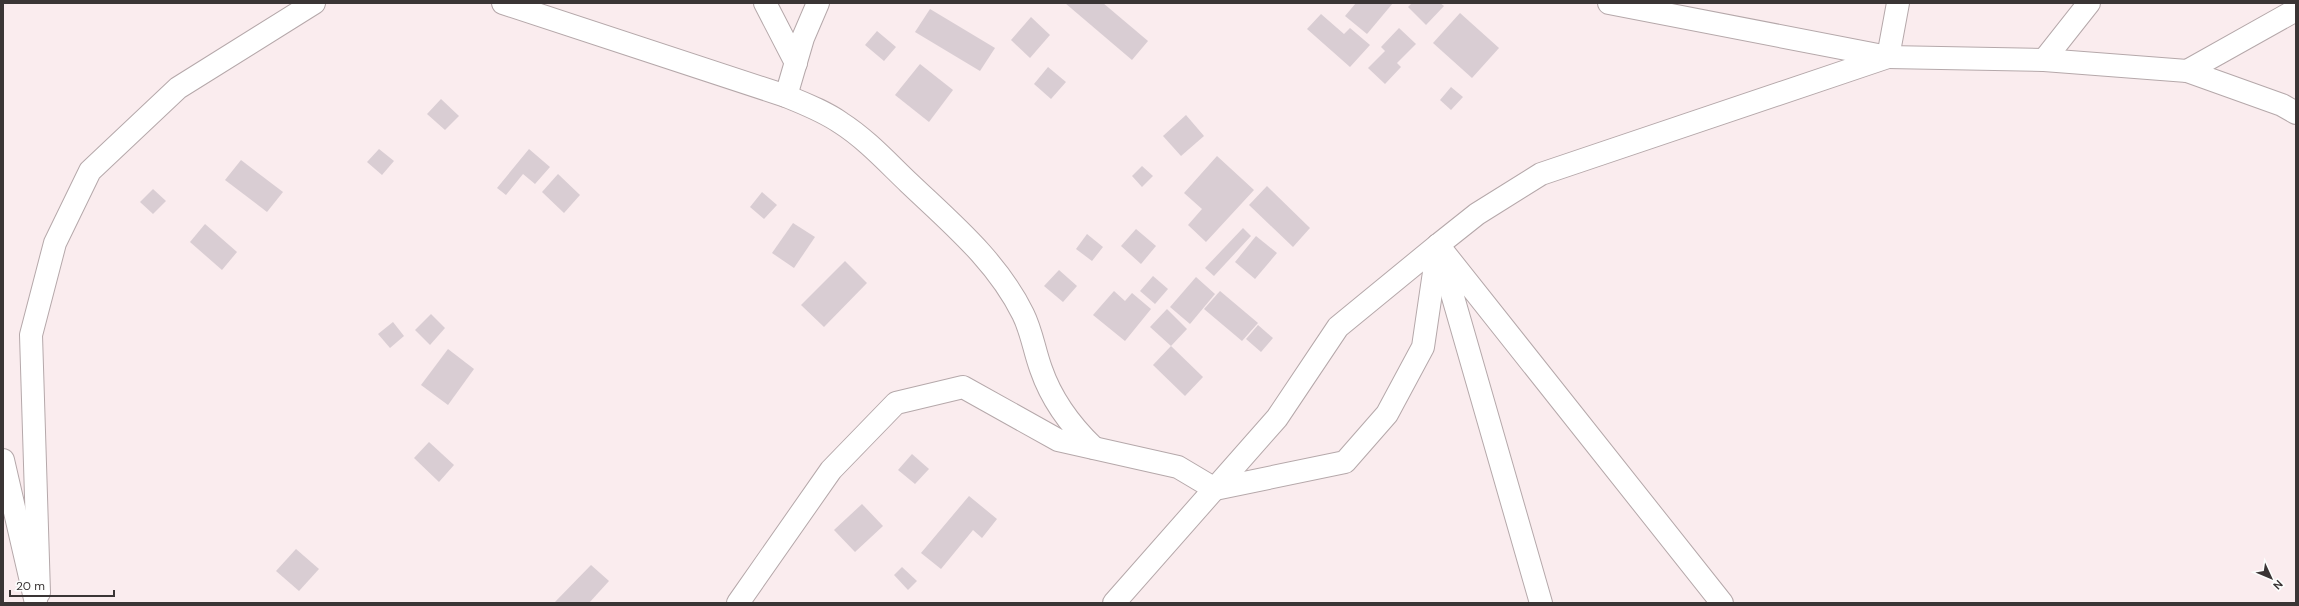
<svg xmlns="http://www.w3.org/2000/svg" width="2299" height="606" font-family="'DM Sans',sans-serif">
  <style>
    .building { fill: #d9cdd3 }
    .lines { fill: none; stroke-linecap: round; stroke-linejoin: round }
    .street-casing { stroke: #b5a8aa; stroke-width: 24 }
    .secondary-casing { stroke: #b5a8aa; stroke-width: 24 }
    .street { stroke: #fff; stroke-width: 22 }
    .secondary { stroke: #fff; stroke-width: 22 }
  </style>
  <rect width="100%" height="100%" fill="#faecee"/>
  <g class="building">
    <path d="M1065,3H1103L1148,41L1132,60Z"/>
    <path d="M1356,3H1393L1367,34L1345,16Z"/>
    <path d="M1412,3H1440L1444,6L1426,25L1408,7Z"/>
    <path d="M930,9L995,48L980,71L915,32Z"/>
    <path d="M1460,13L1499,48L1472,78L1433,43Z"/>
    <path d="M1321,14L1344,34L1350,28L1370,45L1350,67L1307,29Z"/>
    <path d="M1031,17L1050,35L1030,58L1011,40Z"/>
    <path d="M1399,28L1416,44L1397,63L1401,67L1385,84L1368,68L1385,51L1381,47Z"/>
    <path d="M877,31L896,47L884,61L865,45Z"/>
    <path d="M920,64L953,90L929,122L895,95Z"/>
    <path d="M1048,67L1066,82L1051,99L1034,84Z"/>
    <path d="M1451,87L1463,97L1451,110L1440,100Z"/>
    <path d="M441,99L459,116L445,130L427,114Z"/>
    <path d="M1186,115L1204,136L1181,156L1163,136Z"/>
    <path d="M379,149L394,161L382,175L367,162Z"/>
    <path d="M529,149L550,167L535,184L523,174L506,195L497,188Z"/>
    <path d="M1217,156L1254,190L1206,242L1188,225L1202,209L1184,193Z"/>
    <path d="M241,160L283,192L267,212L225,180Z"/>
    <path d="M1142,166L1153,176L1142,187L1132,176Z"/>
    <path d="M558,174L580,195L564,213L542,192Z"/>
    <path d="M1267,186L1310,228L1293,247L1249,205Z"/>
    <path d="M153,189L166,201L153,214L140,202Z"/>
    <path d="M762,192L777,205L764,219L750,207Z"/>
    <path d="M793,223L815,237L794,268L772,253Z"/>
    <path d="M205,224L237,252L222,270L190,242Z"/>
    <path d="M1243,228L1251,236L1214,276L1205,268Z"/>
    <path d="M1136,229L1156,246L1141,264L1121,246Z"/>
    <path d="M1087,234L1103,247L1092,261L1076,249Z"/>
    <path d="M1256,236L1277,253L1255,279L1235,262Z"/>
    <path d="M845,261L867,283L824,327L801,305Z"/>
    <path d="M1059,270L1077,286L1063,302L1044,286Z"/>
    <path d="M1153,276L1168,289L1155,304L1140,291Z"/>
    <path d="M1196,277L1215,294L1190,324L1170,307Z"/>
    <path d="M1114,291L1125,301L1132,293L1151,309L1125,341L1093,315Z"/>
    <path d="M1220,291L1258,323L1242,341L1204,309Z"/>
    <path d="M1167,309L1187,329L1171,346L1150,327Z"/>
    <path d="M431,314L445,328L430,345L415,330Z"/>
    <path d="M393,322L404,336L390,348L378,334Z"/>
    <path d="M1258,325L1273,338L1261,352L1246,339Z"/>
    <path d="M1171,346L1203,377L1185,396L1153,365Z"/>
    <path d="M448,349L474,369L448,405L421,385Z"/>
    <path d="M429,442L454,465L439,482L414,458Z"/>
    <path d="M912,454L929,469L915,484L898,470Z"/>
    <path d="M969,496L997,519L982,538L973,530L941,569L921,553Z"/>
    <path d="M862,504L883,526L855,552L834,530Z"/>
    <path d="M296,549L319,569L299,591L276,571Z"/>
    <path d="M591,565L609,581L589,603H554Z"/>
    <path d="M902,567L917,581L908,590L894,575Z"/>
  </g>
  <g class="lines">
    <g class="street-casing">
      <g id="street">
        <path d="M503,3L786,96C805,104 824,111 841,123C866,139 887,162 909,183C951,223 997,261 1023,314C1032,332 1034,350 1041,369C1052,401 1070,425 1094,448"/>
        <path d="M765,3L796,63"/>
        <path d="M1609,3L1888,57L2044,60L2187,71L2282,105L2296,113"/>
        <path d="M2044,60L2089,3"/>
        <path d="M2187,71L2296,10"/>
        <path d="M786,96L803,38L818,3"/>
        <path d="M39,593L31,335L55,243L90,171L178,88L314,3"/>
        <path d="M738,603L831,470L896,403L963,387L1058,440L1178,467L1215,489L1345,462L1387,414L1423,347L1438,245L1477,214L1541,174L1888,57L1898,3"/>
        <path d="M1114,603L1277,418L1338,327L1438,245"/>
        <path d="M1541,603L1438,245L1722,603"/>
      </g>
    </g>
    <g class="secondary-casing">
      <path id="secondary" d="M3,460L36,603"/>
    </g>
    <use href="#street" class="street"/>
    <use href="#secondary" class="secondary"/>
  </g>
  <rect width="2299" height="606" fill="none" stroke="#3a3535" stroke-width="8"/>
  <g transform="translate(2271 578) rotate(134)" stroke="#fdfefd" stroke-width="3" paint-order="stroke">
  <path d="M0-3L7 15L0 10L-7 15Z" fill="#3a3535"/>
  <text y="-6" font-size="11" font-weight="bold" text-anchor="middle" fill="#3a3535">N</text>
  </g>
  <path d="M10 590v6h104v-6" fill="none" stroke="#3a3535" stroke-width="2"/>
  <text x="16" y="590" font-size="12" fill="#3a3535" stroke="#fdfefd" stroke-width="3" paint-order="stroke">20 m</text>
</svg>
